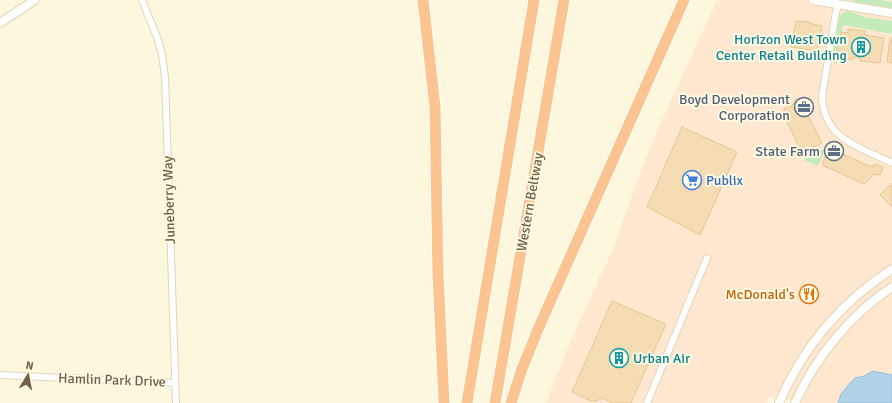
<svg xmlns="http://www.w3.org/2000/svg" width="892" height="403" font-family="Signika,sans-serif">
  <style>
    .commercial { fill: #ffe8cf }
    .green { fill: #c4ebbb }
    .water { fill: #b1d3e7; stroke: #97c0d9 }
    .building { fill: #f4dcb3; stroke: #e7c693 }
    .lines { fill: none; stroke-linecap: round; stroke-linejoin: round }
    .street-casing { stroke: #e1d5b9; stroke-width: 8 }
    .secondary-casing { stroke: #e3d5b4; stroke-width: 10 }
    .highway-casing { stroke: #fff; stroke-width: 13 }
    .street { stroke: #fff; stroke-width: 6 }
    .secondary { stroke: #fff; stroke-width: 8 }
    .highway { stroke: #fbc490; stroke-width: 11 }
    .labels { text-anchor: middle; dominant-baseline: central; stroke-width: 3.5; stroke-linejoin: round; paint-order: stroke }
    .culture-label { font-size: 14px; fill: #0d838f; stroke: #fffbe4; text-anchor: end }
    .service-label { font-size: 14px; fill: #4e5e75; stroke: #fffbe4; text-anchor: end }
    .shop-label { font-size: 14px; fill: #366cbe; stroke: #fffbe4; text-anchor: start }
    .street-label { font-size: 14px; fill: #736045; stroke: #fffbe4 }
    .food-label { font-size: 14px; fill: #c56008; stroke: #fffbe4; text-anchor: end }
  </style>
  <rect width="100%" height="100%" fill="#fdf8dd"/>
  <path class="commercial" d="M717,0H892V375L873,371L864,376L855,378L841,394L838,403H805L769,397L767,403H546L569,345L613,249L649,149Z"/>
  <g class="green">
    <path d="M853,0H881L892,2V8L858,3L855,2Z"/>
    <path d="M846,11L852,12L864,17L892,21V34L843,25L837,56V64L833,63L831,60L838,20L841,14Z"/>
    <path d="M826,148L818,166L804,160L805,157Z"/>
  </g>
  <path class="water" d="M873,371L892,375V403H838L841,394L849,384L855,378L864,376Z"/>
  <g class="building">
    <path d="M796,21L804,22V21L810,22L809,23L822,26L817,51L791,47Z"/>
    <path d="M848,29L865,31V35L884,38L880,63L860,61V58L853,57V60L837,57L841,32L848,33Z"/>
    <path d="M890,38H892V64L891,63L887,62Z"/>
    <path d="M796,99L803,102L806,111L822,143L802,153L786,120L779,117L786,107L788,105L791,107Z"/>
    <path d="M682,127L737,152L700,235L647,207Z"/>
    <path d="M829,146L839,150V152L862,163L873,167L874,164L883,167L880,175L875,174L864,184L822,165Z"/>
    <path d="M892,183V207L880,195Z"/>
    <path d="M612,301L666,324L631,403H612L602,398L596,401H591L572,392Z"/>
  </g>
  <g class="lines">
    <g class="street-casing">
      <g id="street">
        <path d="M142,0L157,37L162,54L165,77L176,403"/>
        <path d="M839,4L836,12L822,96C823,139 860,147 892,163"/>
        <path d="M0,375L175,383"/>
        <path d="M647,403L707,258"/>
      </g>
    </g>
    <g class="secondary-casing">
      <g id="secondary">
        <path d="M813,0L892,13"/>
        <path d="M0,23L35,0"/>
        <path d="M779,403C803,347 841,302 892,269"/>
        <path d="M795,403C815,358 851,314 892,287"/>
      </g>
    </g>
    <g class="highway-casing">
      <g id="highway">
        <path d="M423,0L435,107L438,274L444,403"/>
        <path d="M467,403L534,0"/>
        <path d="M495,403L564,0"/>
        <path d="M511,403L522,369L539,327L684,0"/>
      </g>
    </g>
    <use href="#street" class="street"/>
    <use href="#secondary" class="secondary"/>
    <use href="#highway" class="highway"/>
  </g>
  <defs>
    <g id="building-ring" transform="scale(1)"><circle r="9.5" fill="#fffbe4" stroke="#0f9aa8" stroke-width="1.5"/><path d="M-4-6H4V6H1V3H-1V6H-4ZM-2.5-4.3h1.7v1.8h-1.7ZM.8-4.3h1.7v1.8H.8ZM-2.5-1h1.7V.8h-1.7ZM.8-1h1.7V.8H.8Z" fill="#0f9aa8"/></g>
    <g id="office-ring" transform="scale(1)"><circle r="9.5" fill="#fffbe4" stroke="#5c6f8a" stroke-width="1.5"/><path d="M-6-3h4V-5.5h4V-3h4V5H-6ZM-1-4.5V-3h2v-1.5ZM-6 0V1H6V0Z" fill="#5c6f8a"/></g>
    <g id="supermarket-ring" transform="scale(1)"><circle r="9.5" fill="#fffbe4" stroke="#3f7fe0" stroke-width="1.5"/><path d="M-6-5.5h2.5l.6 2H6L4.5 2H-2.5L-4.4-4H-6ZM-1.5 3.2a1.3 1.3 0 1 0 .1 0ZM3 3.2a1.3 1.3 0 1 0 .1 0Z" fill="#3f7fe0"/></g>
    <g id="restaurant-ring" transform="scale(1)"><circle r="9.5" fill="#fffbe4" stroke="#e8710a" stroke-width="1.5"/><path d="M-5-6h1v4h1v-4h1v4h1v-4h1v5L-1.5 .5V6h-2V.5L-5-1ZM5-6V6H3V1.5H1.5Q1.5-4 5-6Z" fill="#e8710a"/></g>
  </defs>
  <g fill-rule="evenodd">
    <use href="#building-ring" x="861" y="47"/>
    <use href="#office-ring" x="804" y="107"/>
    <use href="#office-ring" x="834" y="151"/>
    <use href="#supermarket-ring" x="692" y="180"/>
    <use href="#restaurant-ring" x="809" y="294"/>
    <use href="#building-ring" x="619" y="358"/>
  </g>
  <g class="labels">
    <g class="culture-label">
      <text x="847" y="39">Horizon West Town<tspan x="847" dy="16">Center Retail Building</tspan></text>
      <text x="633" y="358" text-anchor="start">Urban Air</text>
    </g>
    <g class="service-label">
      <text x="790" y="99">Boyd Development<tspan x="790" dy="16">Corporation</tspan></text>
      <text x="820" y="151">State Farm</text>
    </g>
    <g class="shop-label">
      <text x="706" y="180">Publix</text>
    </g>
    <g class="street-label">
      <text transform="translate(169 200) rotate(-92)">Juneberry Way</text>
      <text transform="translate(530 202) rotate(-80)">Western Beltway</text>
      <text transform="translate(112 380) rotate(2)">Hamlin Park Drive</text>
    </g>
    <g class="food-label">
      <text x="795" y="294">McDonald's</text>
    </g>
  </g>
  <g transform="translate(28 375) rotate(10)" stroke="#fffbe4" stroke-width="3" paint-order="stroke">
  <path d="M0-3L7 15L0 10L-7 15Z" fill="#736045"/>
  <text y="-6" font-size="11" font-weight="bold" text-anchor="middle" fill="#736045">N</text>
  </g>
</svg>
